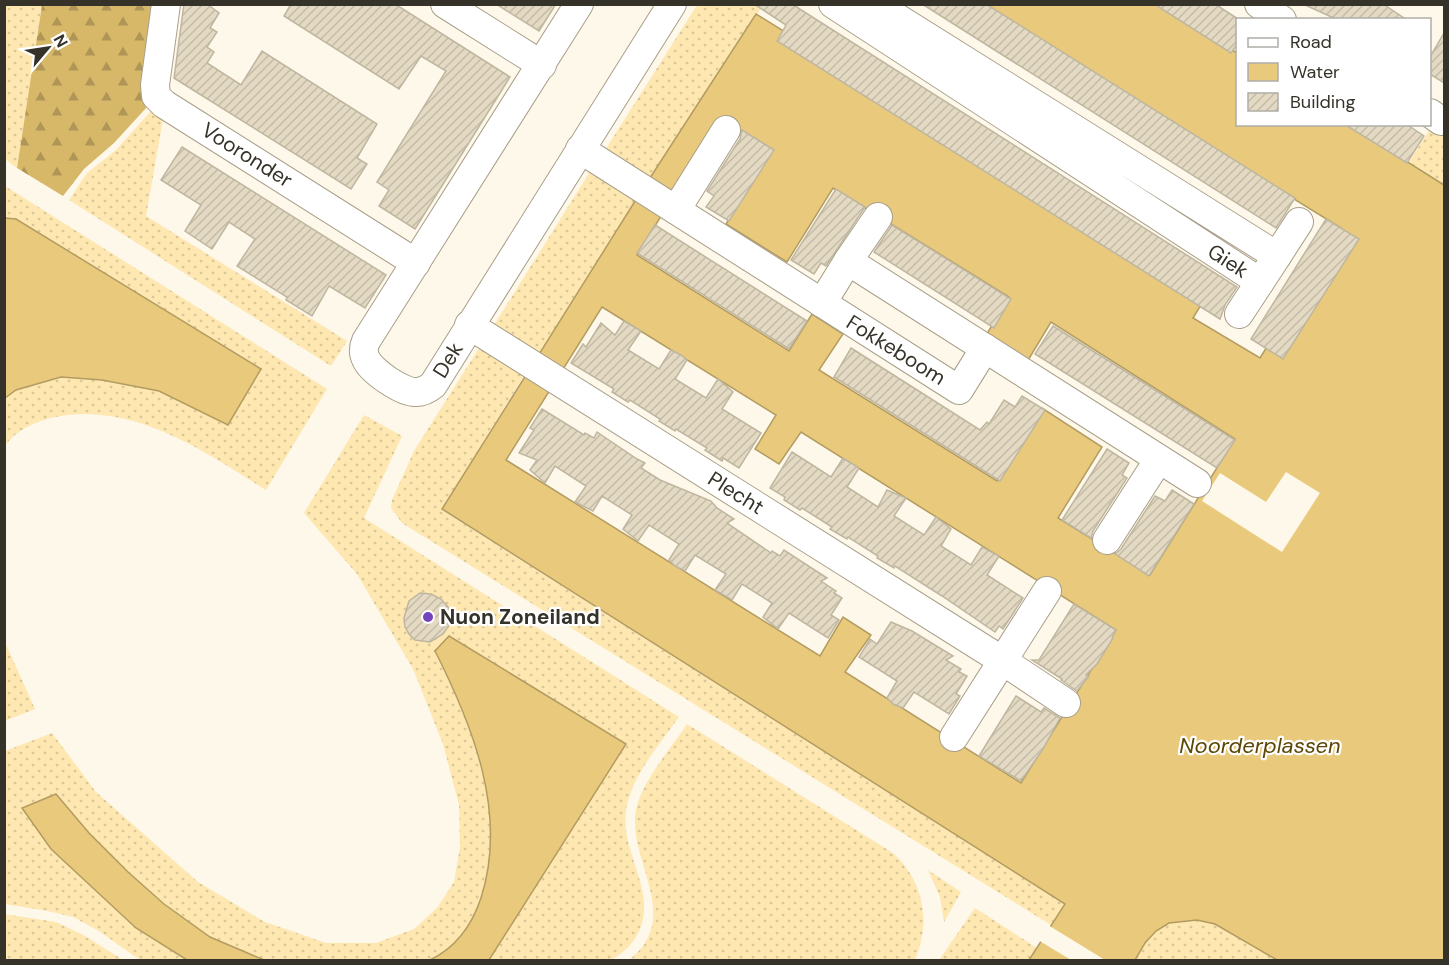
<svg xmlns="http://www.w3.org/2000/svg" width="1449" height="965" font-family="'DM Sans',sans-serif">
  <style>
    .grass { fill: url(#grass-dots) }
    .forest { fill: url(#forest-firs) }
    .water { fill: #e9c97b; stroke: #b39c62; stroke-width: 1.5; fill-rule: evenodd }
    .pier { fill: #fef8ea }
    .building { fill: url(#building-hatch); stroke: #bfb6a0; stroke-width: 1.5 }
    .lines { fill: none; stroke-linecap: round; stroke-linejoin: round }
    .minor-casing { stroke: #a89f89; stroke-width: 30 }
    .minor { stroke: #fff; stroke-width: 28 }
    .poi-dot { fill: #7444bc; stroke: #fff; stroke-width: 2 }
    .labels { text-anchor: middle; dominant-baseline: central; stroke-width: 4.5; stroke-linejoin: round; paint-order: stroke }
    .street-label { font-size: 21px; fill: #353229; stroke: #fff }
    .poi-label { font-size: 21px; font-weight: bold; fill: #353229; stroke: #fff; text-anchor: start }
    .water-label { font-size: 22px; font-style: italic; fill: #5c4706; stroke: #fff }
  </style>
  <defs>
    <pattern id="grass-dots" width="8" height="8" patternUnits="userSpaceOnUse" patternTransform="scale(1.5)"><rect width="8" height="8" fill="#fee7b0"/><path d="M2 2h.1M6 6h.1" fill="none" stroke="#dac797" stroke-width="1.8" stroke-linecap="round"/></pattern>
    <pattern id="forest-firs" width="22" height="20" patternUnits="userSpaceOnUse" patternTransform="scale(1.5)"><rect width="22" height="20" fill="#d7b869"/><path d="M5 1l3.5 6h-7zM16 11l3.5 6h-7z" fill="#af9656"/></pattern>
    <pattern id="building-hatch" width="6" height="6" patternUnits="userSpaceOnUse" patternTransform="scale(1.5)"><rect width="6" height="6" fill="#e4dac3"/><path d="M-1 1l2-2M0 6l6-6M5 7l2-2" fill="none" stroke="#c4bca8"/></pattern>
  </defs>
  <rect width="100%" height="100%" fill="#fef8ea"/>
  <g class="grass">
    <path d="M5,5H42L17,168L5,159Z"/>
    <path d="M697,5H763L647,183L602,155Z"/>
    <path d="M152,110L163,119L146,216L347,341L331,366L69,200L87,173L115,151Z"/>
    <path d="M1432,126L1444,130V185L1409,162Z"/>
    <path d="M591,170L637,198L536,358L491,330Z"/>
    <path d="M5,186L327,389L266,490C204,451 132,401 55,417C36,421 16,430 5,446V398L16,390L61,377L102,380L159,391L228,425L16,219L5,218Z"/>
    <path d="M481,345L526,372L442,510L1065,904L1051,925L402,523L391,508L392,500L414,451Z"/>
    <path d="M364,415L402,436L364,518L679,717C660,744 634,773 627,805C617,850 658,889 639,931C633,944 623,954 611,960H489L625,744L435,651C473,726 508,814 481,898C472,925 455,948 430,960H262L210,937L164,904L128,872L89,833L56,794L136,928L187,960H140L99,931L73,917L48,911L5,904V751L52,733L96,792L198,882L265,922L326,943H376L414,929L437,908L454,882L460,847L459,805L443,744L413,669L357,574L304,513Z"/>
    <path d="M4,640L35,709L5,721H4Z"/>
    <path d="M687,724L893,853C924,881 931,922 915,960H629C686,915 623,857 637,806C644,779 672,747 687,724Z"/>
    <path d="M928,870L961,892L944,922L940,897Z"/>
    <path d="M975,908L1037,948L1029,960H939Z"/>
    <path d="M4,914L56,922L85,936L123,960H5Z"/>
    <path d="M1197,920L1215,924L1277,960H1135C1143,947 1151,930 1167,924C1175,920 1188,922 1197,920Z"/>
  </g>
  <path class="forest" d="M42,5H155L142,96L147,107L114,143L84,169L63,196L17,168Z"/>
  <g class="water">
    <path d="M980,5H1161L1237,53L1238,124L1349,125L1444,185V960H1277L1215,924L1197,920L1169,923L1156,931L1145,943L1135,960H1029L1065,904L442,509L637,198L756,14L1207,295L1193,318L1260,358L1341,228ZM721,119L771,150L726,224L787,262L833,188L1009,297L985,337L1027,362L1051,322L1235,439L1150,575L1058,518L1102,447L1042,408L997,481L819,370L843,334L812,314L789,351L637,255ZM602,307L776,415L755,449L779,464L801,432L1116,630L1021,783L845,672L871,635L843,617L820,656L506,460Z"/>
    <path d="M5,218L16,219L261,369L228,425L159,391L102,380L61,377L16,390L5,398Z"/>
    <path d="M449,636L626,744L489,960H430C455,948 472,925 481,898C508,814 473,726 435,651Z"/>
    <path d="M56,794L89,833L128,872L164,904L210,937L264,960H187L136,928L51,849L22,808Z"/>
  </g>
  <g class="pier">
    <path d="M1286,472L1320,493L1282,552L1202,501L1220,473L1266,502Z"/>
    <path d="M1048,925L1105,960H1071L1038,940Z"/>
  </g>
  <g class="building">
    <path d="M184,4H207L219,13L210,28L217,32L207,47L214,52L207,63L241,85L262,51L377,124L357,158L367,164L351,189L174,78Z"/>
    <path d="M291,4H395L510,77L415,229L379,206L389,190L377,182L446,71L421,56L399,89L284,16Z"/>
    <path d="M496,4H556L539,31Z"/>
    <path d="M754,4H792L1237,287L1225,305L1220,319L777,41L786,25Z"/>
    <path d="M922,4H986L1295,198L1276,228Z"/>
    <path d="M1154,4H1215L1238,19V43L1231,53Z"/>
    <path d="M1303,4H1383L1407,20H1338Z"/>
    <path d="M1444,33V83L1430,74V57Z"/>
    <path d="M1344,124H1406L1424,136L1407,163Z"/>
    <path d="M742,130L774,150L729,221L706,207L714,196L707,191L740,139Z"/>
    <path d="M182,147L386,275L365,308L329,286L312,316L286,300L287,297L237,266L255,239L229,222L212,249L185,231L201,205L161,180Z"/>
    <path d="M836,189L865,207L826,266L821,263L814,274L791,260Z"/>
    <path d="M1326,219L1359,239L1283,359L1251,339Z"/>
    <path d="M655,225L807,321L789,349L637,253Z"/>
    <path d="M892,225L1011,299L994,328L874,252Z"/>
    <path d="M624,321L641,331L628,350L659,369L671,350L681,355L687,360L675,379L706,398L718,379L733,392L722,409L761,433L739,468L723,458L722,461L705,450L707,448L676,429L675,431L659,421L660,419L630,400L628,402L612,392L614,389L571,363L583,344L586,347L601,323L615,335Z"/>
    <path d="M1053,326L1235,440L1217,468L1035,354Z"/>
    <path d="M851,348L980,430L987,422L989,424L1004,400L1015,407L1022,396L1045,410L1000,481L834,377Z"/>
    <path d="M542,409L584,435L585,433L594,438L597,432L637,459L645,463L641,468L660,480L711,501L717,508L734,519L727,523L771,553L772,551L780,556L784,550L827,578L821,581L836,591L834,593L842,598L831,615L839,620L828,638L789,613L778,629L763,617L772,603L742,584L732,600L715,590L726,574L695,555L685,571L675,566L669,560L679,544L649,525L638,541L623,529L632,515L602,496L593,511L575,502L586,486L555,466L545,483L530,470L537,460L519,453L534,430L530,428Z"/>
    <path d="M1107,449L1129,463L1122,475L1127,478L1093,531L1091,538L1062,520Z"/>
    <path d="M792,452L831,477L843,458L859,468L847,487L878,507L887,490L906,498L894,516L924,535L936,517L951,529L941,546L971,565L982,547L999,556L987,575L1023,598L1003,629L999,626L995,632L942,596L895,566L894,568L877,558L878,556L848,537L847,539L830,529L832,527L802,508L800,510L784,500L785,497L770,488Z"/>
    <path d="M1172,490L1194,504L1149,576L1115,554L1121,549L1155,496L1165,501Z"/>
    <path d="M420,593L431,594L441,599L448,607L451,614L452,621L443,634L430,642L415,640L409,634L405,627L404,618L409,601Z"/>
    <path d="M1074,604L1116,630L1112,637L1113,638L1097,664L1086,675L1089,676L1077,691L1061,680L1062,679L1032,660H1039Z"/>
    <path d="M891,622L912,631L953,656L946,660L961,669L959,672L967,676L956,694L960,696L949,714L914,692L903,708L893,704L887,698L897,681L859,657L870,639L877,644Z"/>
    <path d="M1016,696L1041,712L1044,708L1060,718L1043,749L1021,781L979,756Z"/>
  </g>
  <g class="lines">
    <g class="minor-casing">
      <g id="minor">
        <path d="M166,4L155,85L156,96L164,104L416,263"/>
        <path d="M445,4L542,65"/>
        <path d="M579,4L366,341C363,348 363,353 366,359C371,371 403,393 416,392C422,392 428,389 433,385L672,4"/>
        <path d="M833,4L1260,282L1277,256L875,4"/>
        <path d="M1259,4L1282,20"/>
        <path d="M1430,113L1441,121L1444,120"/>
        <path d="M580,149L959,390L985,348"/>
        <path d="M676,210L726,130"/>
        <path d="M1277,256L1299,222"/>
        <path d="M848,261L878,217"/>
        <path d="M822,303L848,261L1197,483"/>
        <path d="M1239,314L1260,282"/>
        <path d="M469,325L1003,661L1066,703"/>
        <path d="M1107,540L1159,459"/>
        <path d="M954,737L1047,591"/>
      </g>
    </g>
    <use href="#minor" class="minor"/>
  </g>
  <circle class="poi-dot" cx="428" cy="617" r="6"/>
  <g class="labels">
    <g class="street-label">
      <text transform="translate(247 155) rotate(32)">Vooronder</text>
      <text transform="translate(1228 261) rotate(33)">Giek</text>
      <text transform="translate(896 350) rotate(32)">Fokkeboom</text>
      <text transform="translate(448 360) rotate(-58)">Dek</text>
      <text transform="translate(736 493) rotate(32)">Plecht</text>
    </g>
    <g class="poi-label">
      <text x="440" y="617">Nuon Zoneiland</text>
    </g>
    <g class="water-label">
      <text x="1260" y="745">Noorderplassen</text>
    </g>
  </g>
  <rect width="1449" height="965" fill="none" stroke="#353229" stroke-width="12"/>
  <rect x="1236" y="18" width="195" height="108" fill="#ffffff" stroke="#aeada9" stroke-width="1.5"/>
  <rect x="1248" y="38" width="30" height="9" fill="#ffffff" stroke="#aeada9" stroke-width="1.5"/>
  <text x="1290" y="48" font-size="18" fill="#353229">Road</text>
  <rect x="1248" y="63" width="30" height="18" fill="#e9c97b" stroke="#aeada9" stroke-width="1.5"/>
  <text x="1290" y="78" font-size="18" fill="#353229">Water</text>
  <rect x="1248" y="93" width="30" height="18" fill="url(#building-hatch)" stroke="#aeada9" stroke-width="1.5"/>
  <text x="1290" y="108" font-size="18" fill="#353229">Building</text>
  <g transform="translate(48 48) rotate(61)" stroke="#ffffff" stroke-width="4.5" paint-order="stroke">
  <path d="M0-4.5L10 22L0 15L-10 22Z" fill="#353229"/>
  <text y="-9" font-size="16" font-weight="bold" text-anchor="middle" fill="#353229">N</text>
  </g>
</svg>
